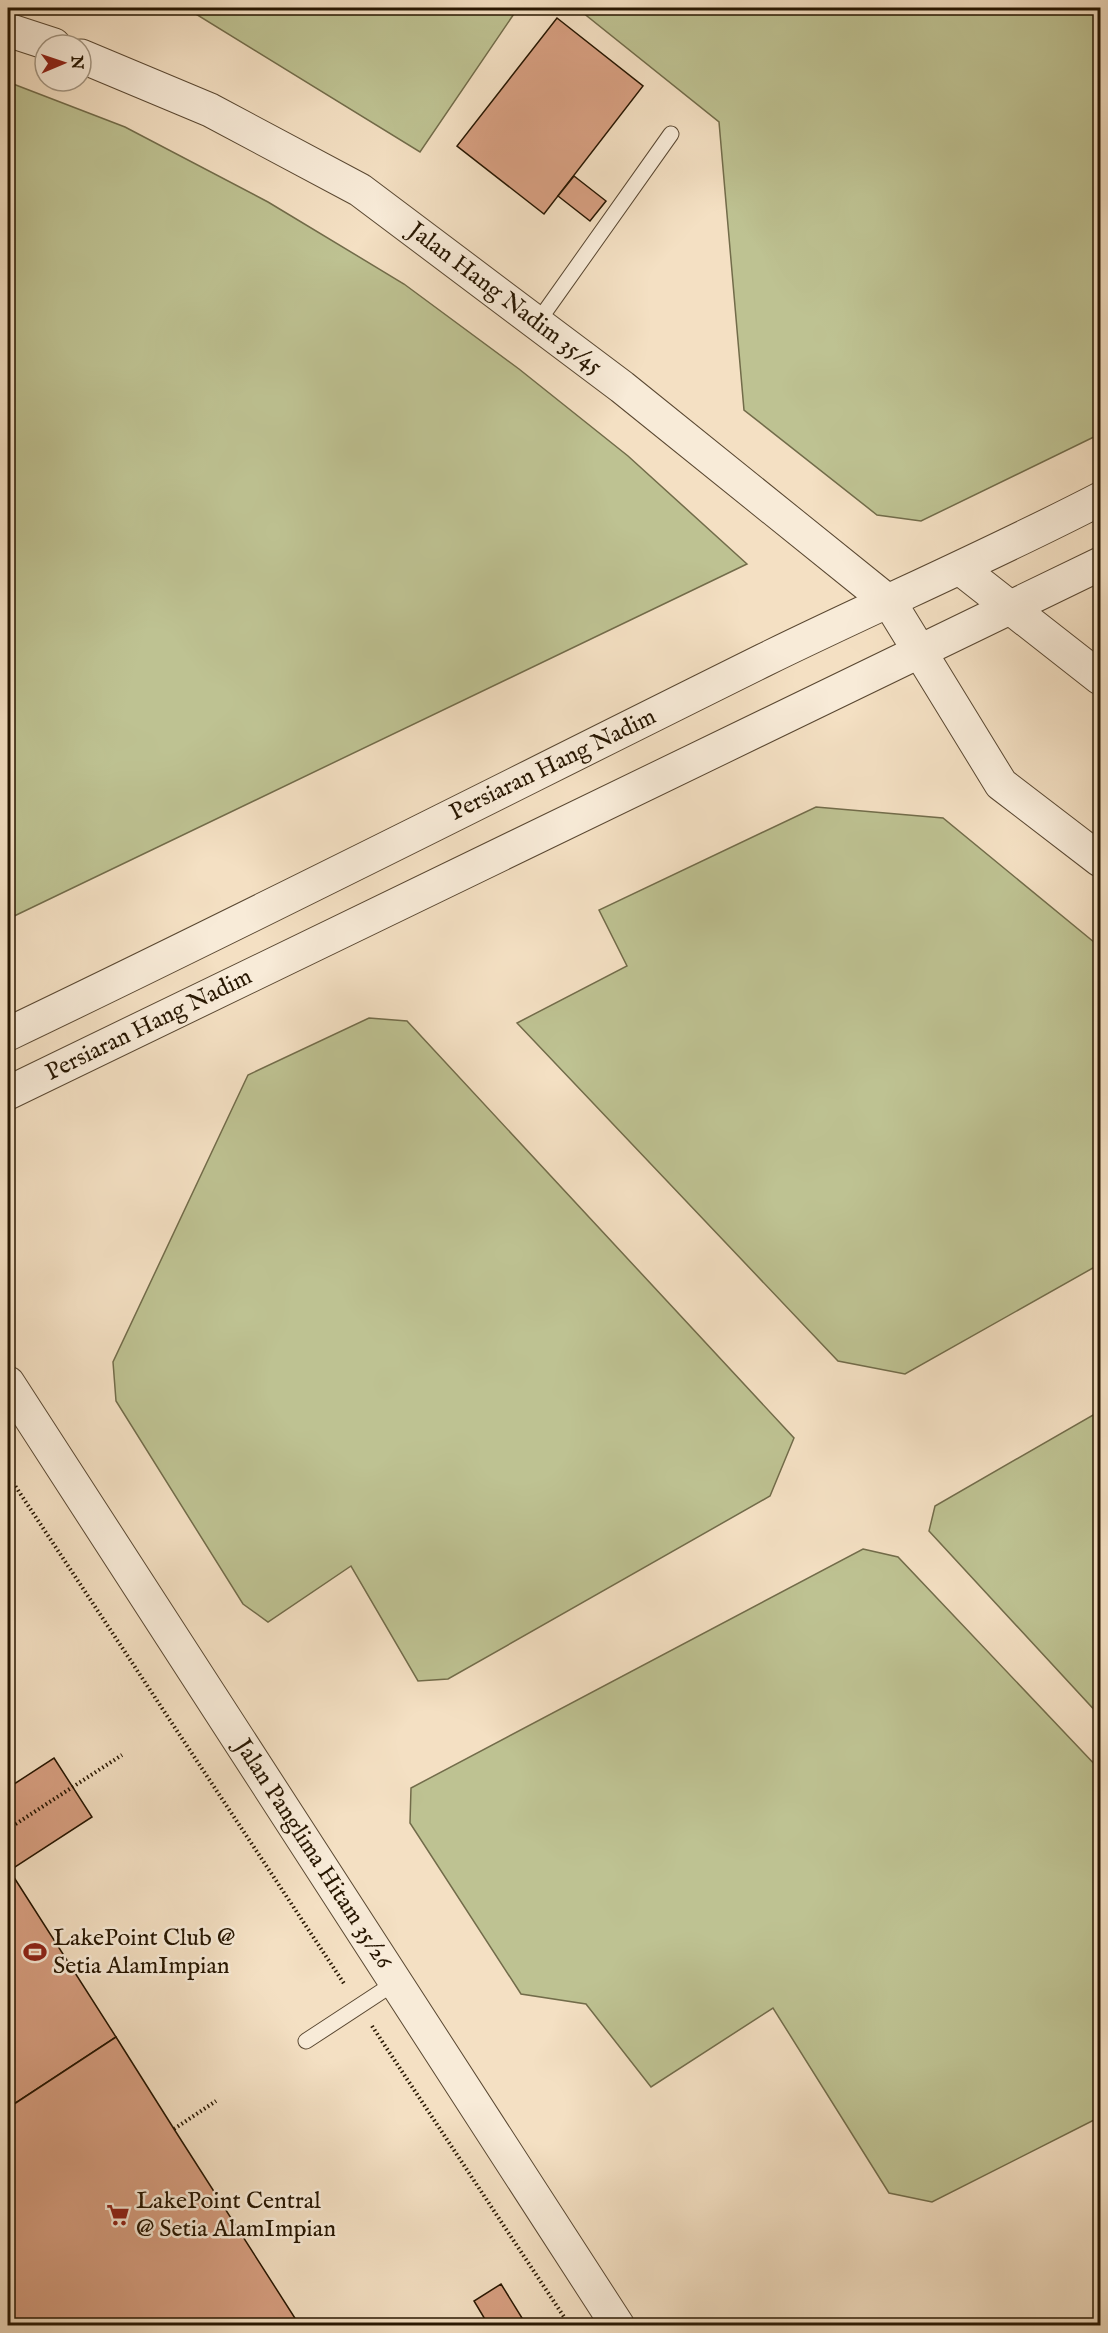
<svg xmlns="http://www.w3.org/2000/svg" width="1108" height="2333" font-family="'IM FELL English',serif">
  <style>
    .green { fill: #bec292; stroke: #726c4a; stroke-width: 1.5 }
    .building { fill: #d79f81; stroke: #271601; stroke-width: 1.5 }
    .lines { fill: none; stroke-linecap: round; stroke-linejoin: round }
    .service-casing { stroke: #5a4832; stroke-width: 17 }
    .tertiary-casing { stroke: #5a4832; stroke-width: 35 }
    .path { stroke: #271601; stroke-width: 4; stroke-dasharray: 1.5 3; stroke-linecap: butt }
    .service { stroke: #f8ebd8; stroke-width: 15 }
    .tertiary { stroke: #f8ebd8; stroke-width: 33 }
    .labels { text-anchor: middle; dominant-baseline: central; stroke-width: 5; stroke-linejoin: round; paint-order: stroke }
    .street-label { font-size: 24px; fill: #271601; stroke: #f8ebd8 }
    .poi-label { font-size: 24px; fill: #271601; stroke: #f8ebd8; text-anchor: start }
  </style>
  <rect width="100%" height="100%" fill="#f4e0c3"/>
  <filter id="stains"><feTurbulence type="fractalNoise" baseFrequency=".00333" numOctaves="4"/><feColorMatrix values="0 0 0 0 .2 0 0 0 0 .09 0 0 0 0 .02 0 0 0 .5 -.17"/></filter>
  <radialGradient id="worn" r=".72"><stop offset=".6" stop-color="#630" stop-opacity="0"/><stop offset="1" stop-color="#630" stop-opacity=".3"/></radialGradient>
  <g class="green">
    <path d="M186,8H518L420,152Z"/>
    <path d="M577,8H1100V434L921,521L877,515L744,410L719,122Z"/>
    <path d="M8,82L125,127L268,202L404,284L519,369L628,456L747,564L8,919Z"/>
    <path d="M816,807L943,818L1100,947V1264L905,1374L838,1361L517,1023L627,966L599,910Z"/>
    <path d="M369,1018L407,1021L794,1438L770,1496L448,1679L418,1681L351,1566L268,1622L243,1604L116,1401L113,1362L248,1075Z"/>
    <path d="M1100,1411V1716L929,1531L935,1506Z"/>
    <path d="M863,1549L898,1557L1100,1770V2117L932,2202L889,2193L773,2008L651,2087L586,2004L521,1994L410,1823L411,1788Z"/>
  </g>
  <g class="building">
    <path d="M557,18L643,86L544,214L457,146Z"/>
    <path d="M574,176L606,201L590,221L558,196Z"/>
    <path d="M54,1758L92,1817L9,1871L8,1788Z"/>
    <path d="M8,1868L116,2037L8,2108Z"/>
    <path d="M116,2037L174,2129L300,2326H8V2108Z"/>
    <path d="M501,2284L527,2326H489L474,2301Z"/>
  </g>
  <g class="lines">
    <g class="service-casing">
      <g id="service">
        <path d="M537,323L671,134"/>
        <path d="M306,2041L396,1982"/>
      </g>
    </g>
    <g class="tertiary-casing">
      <g id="tertiary">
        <path d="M8,30L54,45"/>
        <path d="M81,56L210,110L360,190L622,387L890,603L1001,784L1100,860"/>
        <path d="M961,569L1100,678"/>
        <path d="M8,1034C261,913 512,785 764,660C876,605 990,556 1100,499"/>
        <path d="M8,1093L1100,564"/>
        <path d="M8,1383L618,2326"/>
      </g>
    </g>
    <g class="path">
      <path d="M8,1475L345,1985"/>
      <path d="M8,1829L122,1755"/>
      <path d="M372,2026L570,2326"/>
      <path d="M174,2129L216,2101"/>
    </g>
    <use href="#service" class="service"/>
    <use href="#tertiary" class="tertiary"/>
  </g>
  <defs>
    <g id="stadium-bare" transform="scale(1.8)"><path d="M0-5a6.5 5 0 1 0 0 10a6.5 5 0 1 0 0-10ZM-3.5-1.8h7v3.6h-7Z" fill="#8f2418" stroke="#f8ebd8" stroke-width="2.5" paint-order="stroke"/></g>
    <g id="supermarket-bare" transform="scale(1.8)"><path d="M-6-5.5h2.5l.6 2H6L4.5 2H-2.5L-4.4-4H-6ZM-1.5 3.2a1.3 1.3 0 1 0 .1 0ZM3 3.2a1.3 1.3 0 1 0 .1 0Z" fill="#8f2418" stroke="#f8ebd8" stroke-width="2.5" paint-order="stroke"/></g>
  </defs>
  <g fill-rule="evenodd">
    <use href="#stadium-bare" x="35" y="1952"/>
    <use href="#supermarket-bare" x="118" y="2215"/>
  </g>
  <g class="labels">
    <g class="street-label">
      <text transform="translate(505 299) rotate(37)">Jalan Hang Nadim 35/45</text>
      <text transform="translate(553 765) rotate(-26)">Persiaran Hang Nadim</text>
      <text transform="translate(149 1025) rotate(-26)">Persiaran Hang Nadim</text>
      <text transform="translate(313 1854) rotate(57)">Jalan Panglima Hitam 35/26</text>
    </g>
    <g class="poi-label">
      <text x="53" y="1938">LakePoint Club @<tspan x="53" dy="28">Setia AlamImpian</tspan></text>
      <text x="136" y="2201">LakePoint Central<tspan x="136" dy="28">@ Setia AlamImpian</tspan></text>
    </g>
  </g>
  <rect width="1108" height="2333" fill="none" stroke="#f4e0c3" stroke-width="30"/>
  <rect x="9" y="9" width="1090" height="2315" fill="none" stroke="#271601" stroke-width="3"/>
  <rect x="15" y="15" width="1078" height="2303" fill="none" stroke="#271601" stroke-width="1.5"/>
  <g transform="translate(63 63) rotate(88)"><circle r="28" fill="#f8ebd8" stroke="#a49682" stroke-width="1.5"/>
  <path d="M0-4.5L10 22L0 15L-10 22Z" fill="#8f2418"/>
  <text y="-9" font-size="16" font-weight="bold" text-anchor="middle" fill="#271601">N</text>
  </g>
  <rect width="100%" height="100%" filter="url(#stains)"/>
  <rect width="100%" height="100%" fill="url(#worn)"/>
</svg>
